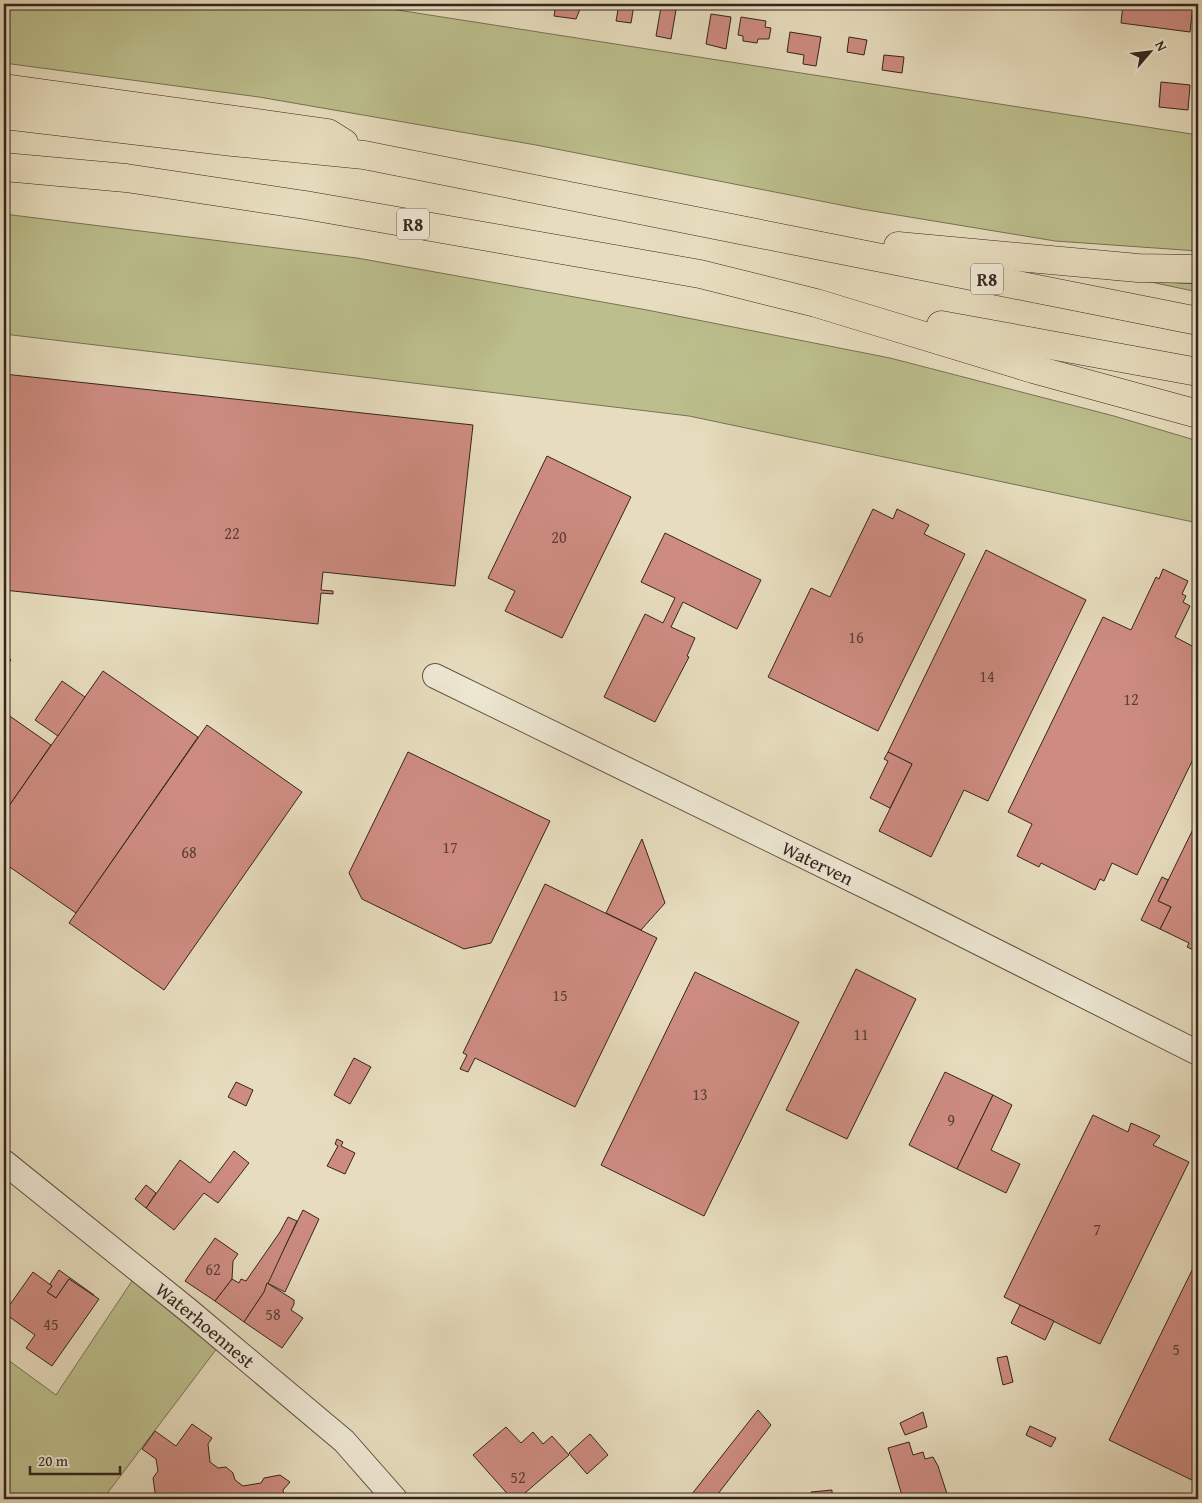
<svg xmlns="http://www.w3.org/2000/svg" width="1202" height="1503" font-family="'Gentium Book Plus',serif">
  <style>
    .green { fill: #bcbf8d; stroke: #787256 }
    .building { fill: #ce8c81; stroke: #34241f }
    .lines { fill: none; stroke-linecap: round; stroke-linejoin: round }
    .minor-casing { stroke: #615247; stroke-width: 26 }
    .motorway-casing { stroke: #34241f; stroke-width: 29 }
    .minor { stroke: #efe9d5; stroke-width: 24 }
    .motorway { stroke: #e7ddbe; stroke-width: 28 }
    .labels { text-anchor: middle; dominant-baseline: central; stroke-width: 5; stroke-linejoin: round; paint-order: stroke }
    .number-label { font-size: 16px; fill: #5a3e38 }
    .shield { fill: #efe9d5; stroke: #6c5f56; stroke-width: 1 }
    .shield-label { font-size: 18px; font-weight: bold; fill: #34241f }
    .street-label { font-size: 19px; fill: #34241f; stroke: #efe9d5 }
  </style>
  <rect width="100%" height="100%" fill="#e7ddbe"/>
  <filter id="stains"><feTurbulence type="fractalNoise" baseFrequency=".004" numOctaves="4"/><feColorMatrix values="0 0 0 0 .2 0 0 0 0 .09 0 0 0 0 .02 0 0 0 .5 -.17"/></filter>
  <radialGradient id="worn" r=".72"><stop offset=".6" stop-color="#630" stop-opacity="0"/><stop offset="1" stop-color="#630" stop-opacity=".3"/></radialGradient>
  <g class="green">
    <path d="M4,4H359L1198,135V251L1055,241L861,209L536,145L259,97L4,63Z"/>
    <path d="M4,214L357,258L647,310L890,358L1114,416L1198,441V523L689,416L4,334Z"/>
    <path d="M1146,281L1198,284V292Z"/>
    <path d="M134,1278L218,1347L103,1499H4V1357L56,1395Z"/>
  </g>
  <g class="building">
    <path d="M556,4H582L576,19L554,16Z"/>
    <path d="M619,4L634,5L631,23L616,21Z"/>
    <path d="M1123,4H1193L1190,32L1121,23Z"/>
    <path d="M661,7L676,10L671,39L656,36Z"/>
    <path d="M711,14L731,17L726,49L706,44Z"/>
    <path d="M741,17L766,21L765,27L771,28L769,39H758L757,43L743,41V36L738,35Z"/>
    <path d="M790,32L821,37L816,66L803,64L804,55L787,52Z"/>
    <path d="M849,37L867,40L864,55L847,52Z"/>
    <path d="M884,55L904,57L902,73L882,70Z"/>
    <path d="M1161,82L1190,85L1188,110L1159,107Z"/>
    <path d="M4,374L473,425L455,586L323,572L321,590L333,591V594L321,593L318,624L4,590Z"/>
    <path d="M547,456L631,497L562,638L505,611L515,591L488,578Z"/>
    <path d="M873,509L893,519L897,509L929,525L924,534L965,554L878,731L768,677L811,588L830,597Z"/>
    <path d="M665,533L761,580L737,629L683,602L671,627L695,638L687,656L689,657L655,722L604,697L645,614L663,623L675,598L641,582Z"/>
    <path d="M986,550L1086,600L988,801L964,790L931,857L879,831L912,764L888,752Z"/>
    <path d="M1163,569L1188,581L1182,594L1186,596L1183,602L1190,606L1175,637L1198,649V749L1137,875L1112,863L1104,881L1100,879L1095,890L1041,863L1039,867L1017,856L1032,824L1008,812L1103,617L1131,630L1156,577L1159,579Z"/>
    <path d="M4,655L11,660L4,669Z"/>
    <path d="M103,671L198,737L76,913L4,863V813Z"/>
    <path d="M62,681L85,697L58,736L35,720Z"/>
    <path d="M4,712L51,745L4,813Z"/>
    <path d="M207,725L302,792L164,990L69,923Z"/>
    <path d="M408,752L550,821L491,943L464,949L362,899L349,873Z"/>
    <path d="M888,752L912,764L890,808L870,798L888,761L884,759Z"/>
    <path d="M1198,819V952L1187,947L1189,943L1160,929L1171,907L1158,901Z"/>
    <path d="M642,839L665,903L641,930L606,913Z"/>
    <path d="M1162,877L1168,880L1158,901L1171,907L1160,929L1141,920Z"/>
    <path d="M545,884L657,938L575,1107L475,1058L468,1072L460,1069L467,1055L463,1053Z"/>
    <path d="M856,969L916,999L847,1139L786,1110Z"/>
    <path d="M695,972L799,1022L704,1216L601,1165Z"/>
    <path d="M354,1058L371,1067L350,1104L334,1095Z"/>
    <path d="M945,1072L993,1095L957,1169L909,1145Z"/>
    <path d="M236,1082L253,1090L246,1106L228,1097Z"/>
    <path d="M993,1095L1012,1105L991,1150L1020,1164L1006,1193L957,1169Z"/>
    <path d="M1093,1115L1128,1132L1131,1123L1160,1136L1153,1145L1189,1162L1100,1344L1004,1297Z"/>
    <path d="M1198,1115V1132L1192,1129Z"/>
    <path d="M337,1139L343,1142L341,1146L355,1153L345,1174L327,1166L338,1146L335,1144Z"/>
    <path d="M234,1151L249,1163L218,1203L204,1193L174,1230L146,1208L180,1160L210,1183Z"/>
    <path d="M146,1185L156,1193L146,1208L135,1199Z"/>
    <path d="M303,1210L319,1219L285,1292L267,1283Z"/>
    <path d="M288,1217L297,1221L264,1292L244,1322L215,1301L232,1279L239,1283L241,1279L246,1281L280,1232Z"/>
    <path d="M215,1238L238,1254L233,1261L232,1279L215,1301L185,1281Z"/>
    <path d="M1198,1258V1483L1109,1440Z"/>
    <path d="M59,1270L94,1295L93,1297L69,1279L56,1298L47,1292L52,1286L50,1284Z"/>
    <path d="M33,1272L52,1286L47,1292L56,1298L69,1279L99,1299L52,1366L26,1348L35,1335L4,1313Z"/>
    <path d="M267,1283L294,1300V1304L291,1310L303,1318L282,1348L244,1322L264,1292Z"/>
    <path d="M1020,1305L1054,1321L1045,1340L1011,1323Z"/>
    <path d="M1007,1356L1013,1382L1003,1385L997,1358Z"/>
    <path d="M758,1410L771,1425L714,1499H688Z"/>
    <path d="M923,1412L927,1427L905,1435L900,1423Z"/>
    <path d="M192,1424L212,1438L208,1444L210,1462L218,1468L226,1467L233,1473L235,1480L243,1486L261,1483L264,1478L280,1475L290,1482L283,1490L284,1499H156L153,1478L158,1471L156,1459L142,1449L155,1431L176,1446Z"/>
    <path d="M1030,1426L1056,1438L1051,1447L1026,1435Z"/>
    <path d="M506,1427L521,1443L533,1432L543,1444L552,1436L569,1455L518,1499H512L473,1455Z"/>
    <path d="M590,1434L608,1455L587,1474L569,1453Z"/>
    <path d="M909,1442L913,1455L923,1452L925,1459L933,1457L938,1466L947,1494L928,1499H903L888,1448Z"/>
    <path d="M832,1490V1499H812L811,1492Z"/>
    <path d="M947,1494L948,1499H928Z"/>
  </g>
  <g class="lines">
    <g class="minor-casing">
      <g id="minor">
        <path id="s1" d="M435,676L902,904L1198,1053"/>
        <path id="s2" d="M4,1162L188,1310L344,1441L395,1499"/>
      </g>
    </g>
    <g class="motorway-casing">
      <g id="motorway">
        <path d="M4,88L328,133L344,143"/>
        <path d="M4,115L233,142L364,155L1198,321"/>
        <path d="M4,167L126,178L305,205L700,274L816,303L1033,369L1198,414"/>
        <path d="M898,246L1138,268L1198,269"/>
        <path d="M941,325L1198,372"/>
      </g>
    </g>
    <use href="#minor" class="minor"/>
    <use href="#motorway" class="motorway"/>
  </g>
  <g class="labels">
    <g class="number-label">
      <text x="232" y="533">22</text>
      <text x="559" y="537">20</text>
      <text x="856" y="637">16</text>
      <text x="987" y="676">14</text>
      <text x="1131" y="699">12</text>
      <text x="450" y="847">17</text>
      <text x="189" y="852">68</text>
      <text x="560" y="995">15</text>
      <text x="861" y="1034">11</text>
      <text x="700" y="1094">13</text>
      <text x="951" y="1120">9</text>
      <text x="1097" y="1229">7</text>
      <text x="213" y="1269">62</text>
      <text x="273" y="1314">58</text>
      <text x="51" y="1324">45</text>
      <text x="1176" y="1349">5</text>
      <text x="518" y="1477">52</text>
    </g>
    <g class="shield">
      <rect x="397" y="208.5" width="32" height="31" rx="4"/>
      <rect x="971" y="263.5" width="32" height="31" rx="4"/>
    </g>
    <g class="shield-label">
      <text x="413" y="224">R8</text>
      <text x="987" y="279">R8</text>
    </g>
    <g class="street-label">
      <text stroke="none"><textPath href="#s1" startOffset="426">Waterven</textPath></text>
      <text stroke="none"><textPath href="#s2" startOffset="259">Waterhoennest</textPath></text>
    </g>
  </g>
  <rect width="1202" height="1503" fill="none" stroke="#e7ddbe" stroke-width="20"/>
  <rect x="5" y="5" width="1192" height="1493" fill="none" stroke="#34241f" stroke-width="2.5"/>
  <rect x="10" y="10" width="1182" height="1483" fill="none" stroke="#34241f"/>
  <g transform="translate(1150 52) rotate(62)" stroke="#efe9d5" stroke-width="4" paint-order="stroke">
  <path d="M0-4L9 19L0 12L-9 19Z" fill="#34241f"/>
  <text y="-8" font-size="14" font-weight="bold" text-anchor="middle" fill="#34241f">N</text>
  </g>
  <path d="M30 1466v8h90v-8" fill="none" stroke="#34241f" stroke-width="2.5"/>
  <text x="38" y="1466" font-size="15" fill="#34241f" stroke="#efe9d5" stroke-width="4" paint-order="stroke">20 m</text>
  <rect width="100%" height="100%" filter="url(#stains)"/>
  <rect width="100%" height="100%" fill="url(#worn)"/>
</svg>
